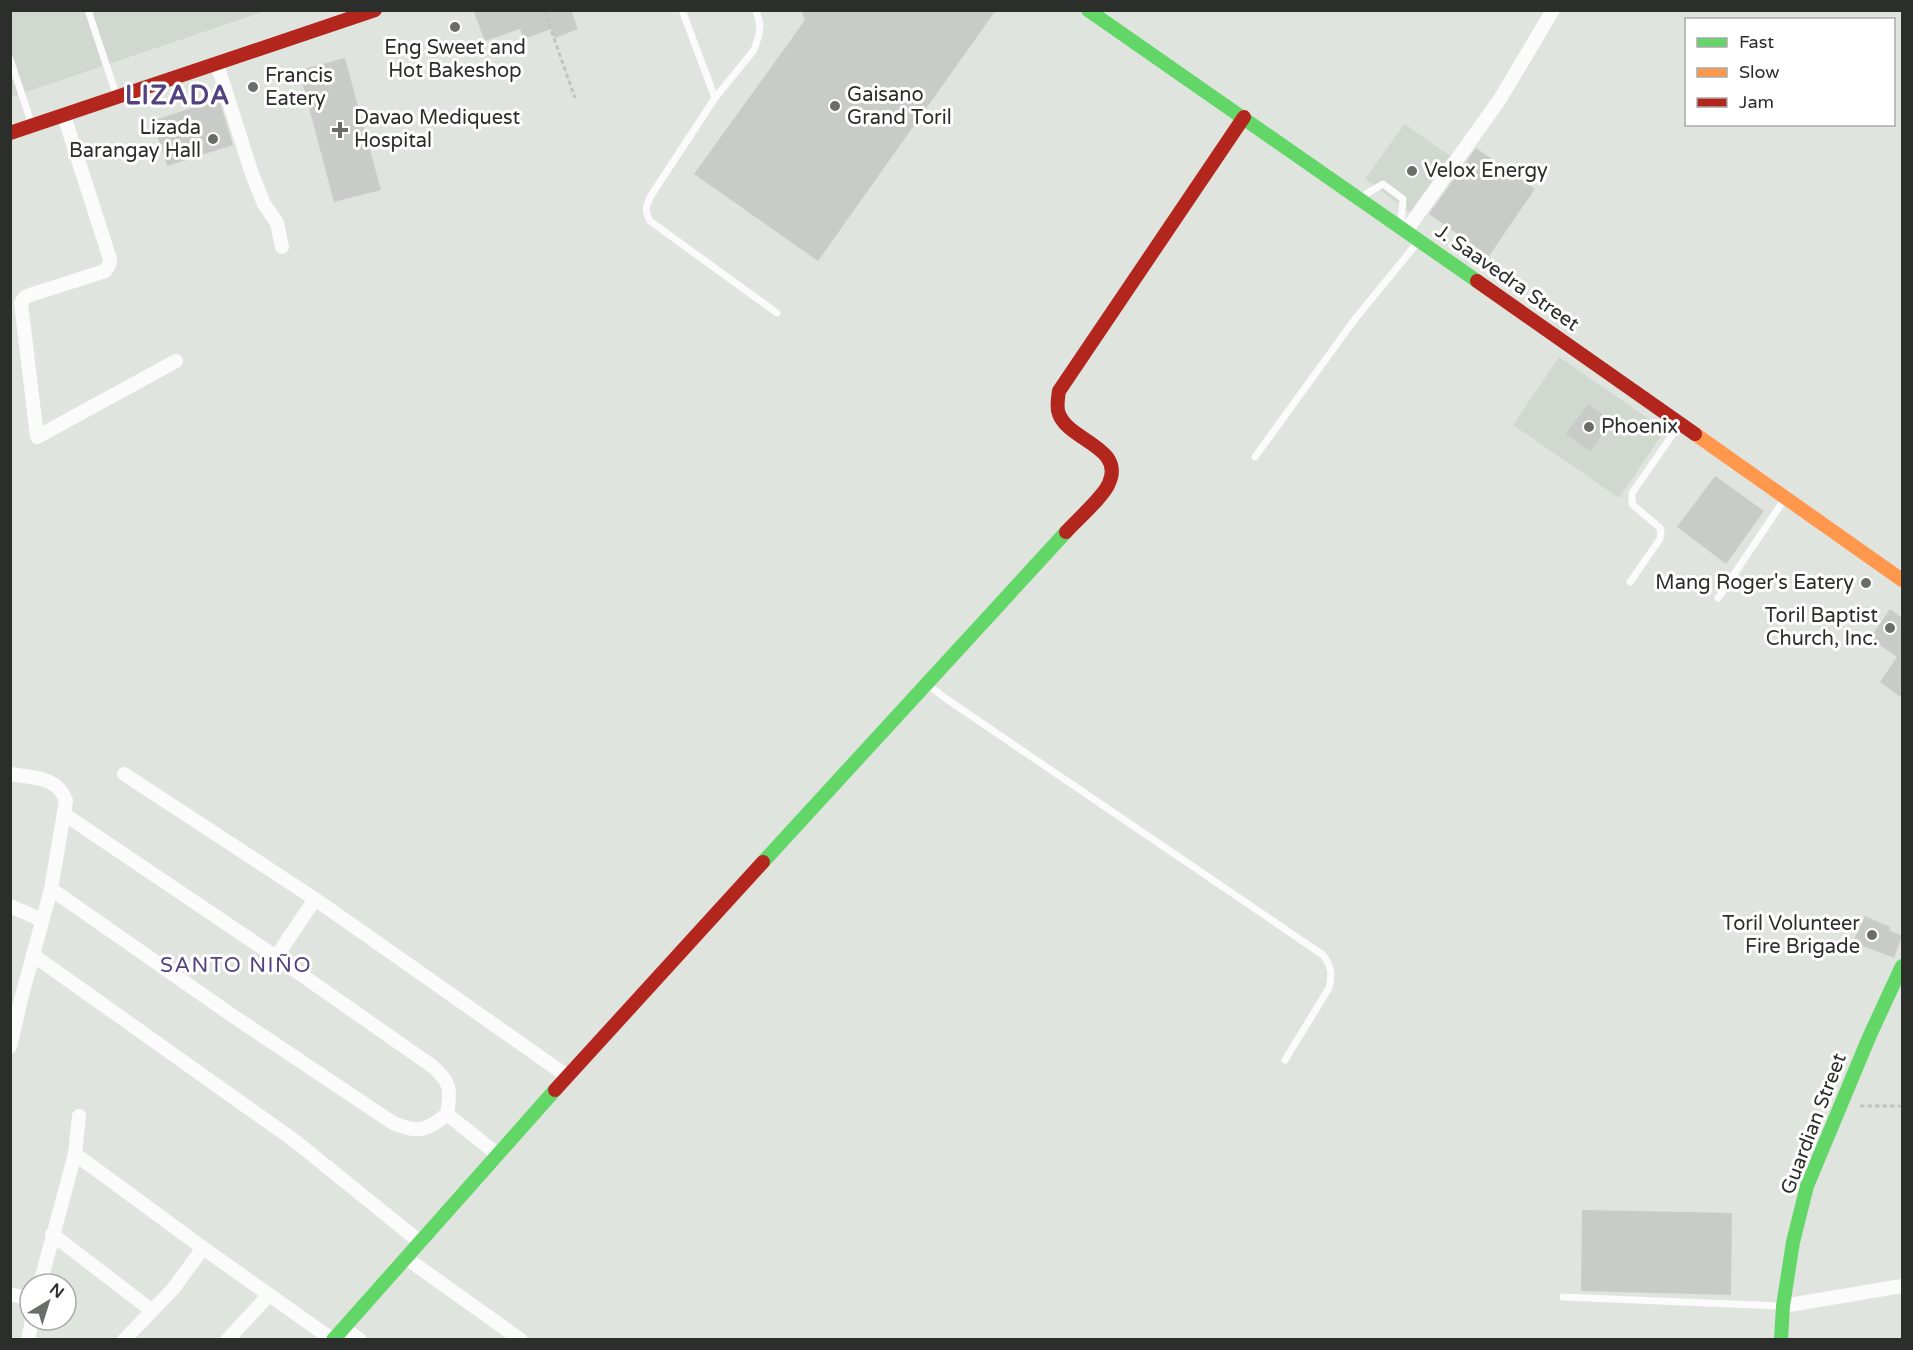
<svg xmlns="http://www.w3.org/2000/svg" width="1913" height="1350" font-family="'Varela Round',sans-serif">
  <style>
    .built { fill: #d0d8cf }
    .building { fill: #c8cbc7 }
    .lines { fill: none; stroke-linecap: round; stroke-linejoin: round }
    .path { stroke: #c2c3c2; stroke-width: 3; stroke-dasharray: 4.5 3; stroke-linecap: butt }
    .lane { stroke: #fafbfa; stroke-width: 7 }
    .street { stroke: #fafbfa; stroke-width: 14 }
    .fast { stroke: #63d668; stroke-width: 14 }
    .slow { stroke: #ff974d; stroke-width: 14 }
    .jam { stroke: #b3261e; stroke-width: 14 }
    .poi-dot { fill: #6a6e6a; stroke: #fff; stroke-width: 2 }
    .labels { text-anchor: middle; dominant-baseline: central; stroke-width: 6; stroke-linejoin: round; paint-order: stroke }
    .poi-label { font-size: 20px; fill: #2b2e2b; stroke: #fff; text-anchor: start }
    .street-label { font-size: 20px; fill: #2b2e2b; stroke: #fff }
    .neighbourhood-label { font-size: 21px; letter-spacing: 1.5px; fill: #524380; stroke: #fff }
    .district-label { font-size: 26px; font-weight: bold; letter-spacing: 1.5px; fill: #524380; stroke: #fff }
  </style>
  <rect width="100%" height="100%" fill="#e0e4df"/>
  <g class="built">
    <path d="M11,10L266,11L11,97Z"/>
    <path d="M1404,124L1450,156L1410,212L1365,179Z"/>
    <path d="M1559,357L1665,430L1619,498L1513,425Z"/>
  </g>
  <g class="building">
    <path d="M473,10H571L578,29L555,38L551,29L524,39L520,29L485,41Z"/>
    <path d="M801,10H996L818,261L694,174L805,20Z"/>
    <path d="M345,58L381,190L334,202L299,70Z"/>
    <path d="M219,99L233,145L167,166L152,121Z"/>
    <path d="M1476,148L1535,189L1489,256L1429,214Z"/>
    <path d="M1588,404L1612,421L1590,451L1566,434Z"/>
    <path d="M1715,476L1764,511L1726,564L1677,527Z"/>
    <path d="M1890,609L1902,618V698L1880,682L1897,657L1870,638Z"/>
    <path d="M1865,916L1890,927L1889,930L1902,936L1894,958L1853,942Z"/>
    <path d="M1582,1210L1732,1213L1731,1295L1581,1291Z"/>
  </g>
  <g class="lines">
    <g class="path">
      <path d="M544,10L575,98"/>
      <path d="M1860,1106H1902"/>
    </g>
    <g class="lane">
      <path d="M88,10L116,94"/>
      <path d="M682,10L715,98"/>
      <path d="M756,10L760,24L759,35L754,50L715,98L652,194C646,205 644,210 650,221L777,313"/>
      <path d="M10,59L31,122"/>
      <path d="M1361,197L1383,184L1403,199L1401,225"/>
      <path d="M1255,457L1355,319L1418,242"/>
      <path d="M1630,582L1660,539L1661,533L1660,528L1632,504V493L1680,424"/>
      <path d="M1718,598L1784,500"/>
      <path d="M927,684L945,698L1323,955C1332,967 1332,973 1329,988L1285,1060"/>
      <path d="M1563,1297L1781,1306"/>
    </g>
    <g class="street">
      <path d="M217,64L252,174L264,204L277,223L282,247"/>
      <path d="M64,116L110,259L109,265L105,271L30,295L25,297L21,303L37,437L176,361"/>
      <path d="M1406,231L1500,99L1553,10"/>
      <path d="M10,774C32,778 58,776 66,801L51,889L33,955L295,1141L420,1242"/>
      <path d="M124,774L315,899L567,1076"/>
      <path d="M51,889L233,1016L393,1123C419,1133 425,1132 447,1114C451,1090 451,1082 432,1066L276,957L64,814"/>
      <path d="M10,906L42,920"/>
      <path d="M276,957L315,899"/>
      <path d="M10,1047L21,999L33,955"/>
      <path d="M447,1114L497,1154"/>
      <path d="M75,1154L203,1248L333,1340"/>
      <path d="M52,1234L151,1310"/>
      <path d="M406,1258L521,1340"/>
      <path d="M40,1284L75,1154L79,1116"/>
      <path d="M10,1294L30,1299"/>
      <path d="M1783,1306L1902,1286"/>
      <path d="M343,1328L360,1340"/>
      <path d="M28,1340L32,1320"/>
      <path d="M124,1340L173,1289L203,1248"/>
      <path d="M227,1340L269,1295"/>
    </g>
    <g class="fast">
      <path d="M1088,10L1477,281"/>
      <path d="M763,862L1066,532"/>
      <path d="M333,1340L555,1090"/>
      <path d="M1781,1340L1783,1306L1793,1242L1807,1186L1870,1035L1902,966"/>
    </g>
    <path class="slow" d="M1695,434L1902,580"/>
    <g class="jam">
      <path d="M10,133L375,10"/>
      <path d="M1477,281L1695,434"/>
      <path d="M1066,532C1076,521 1105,495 1109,483C1125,447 1069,441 1059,414C1056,407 1058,398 1059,391L1244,117"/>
      <path d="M555,1090L763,862"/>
    </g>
  </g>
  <g class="poi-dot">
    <circle cx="455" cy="27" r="6"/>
    <circle cx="253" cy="87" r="6"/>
    <circle cx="835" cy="106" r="6"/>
    <path d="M337 121h6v6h6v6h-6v6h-6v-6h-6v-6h6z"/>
    <circle cx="213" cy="139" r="6"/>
    <circle cx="1412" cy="171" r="6"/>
    <circle cx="1589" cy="427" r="6"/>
    <circle cx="1866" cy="583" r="6"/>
    <circle cx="1890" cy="628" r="6"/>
    <circle cx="1872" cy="935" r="6"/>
  </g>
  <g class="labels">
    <g class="poi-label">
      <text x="455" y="48" text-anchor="middle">Eng Sweet and<tspan x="455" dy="23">Hot Bakeshop</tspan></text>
      <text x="265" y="76">Francis<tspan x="265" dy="23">Eatery</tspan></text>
      <text x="847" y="95">Gaisano<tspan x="847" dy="23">Grand Toril</tspan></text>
      <text x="354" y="118">Davao Mediquest<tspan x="354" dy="23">Hospital</tspan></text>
      <text x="201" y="128" text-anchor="end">Lizada<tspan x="201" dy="23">Barangay Hall</tspan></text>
      <text x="1424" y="171">Velox Energy</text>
      <text x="1601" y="427">Phoenix</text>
      <text x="1854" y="583" text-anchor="end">Mang Roger's Eatery</text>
      <text x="1878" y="616" text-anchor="end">Toril Baptist<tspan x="1878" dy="23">Church, Inc.</tspan></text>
      <text x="1860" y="924" text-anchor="end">Toril Volunteer<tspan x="1860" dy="23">Fire Brigade</tspan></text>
    </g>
    <g class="street-label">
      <text transform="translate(1507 278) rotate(35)">J. Saavedra Street</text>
      <text transform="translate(1814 1124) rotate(-69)">Guardian Street</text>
    </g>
    <g class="neighbourhood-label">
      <text x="236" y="965">SANTO NIÑO</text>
    </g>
    <g class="district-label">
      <text x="178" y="95">LIZADA</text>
    </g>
  </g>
  <rect width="1913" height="1350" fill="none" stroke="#2b2e2b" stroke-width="24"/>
  <rect x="1685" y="18" width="210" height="108" fill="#ffffff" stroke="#aaabaa" stroke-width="1.5"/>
  <rect x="1697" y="38" width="30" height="9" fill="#63d668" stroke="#aaabaa" stroke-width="1.5"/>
  <text x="1739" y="48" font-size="18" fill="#2b2e2b">Fast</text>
  <rect x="1697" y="68" width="30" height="9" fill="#ff974d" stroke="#aaabaa" stroke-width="1.5"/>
  <text x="1739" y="78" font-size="18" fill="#2b2e2b">Slow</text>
  <rect x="1697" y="98" width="30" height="9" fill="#b3261e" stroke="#aaabaa" stroke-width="1.5"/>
  <text x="1739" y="108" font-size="18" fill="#2b2e2b">Jam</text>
  <g transform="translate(48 1302) rotate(38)"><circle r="28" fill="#ffffff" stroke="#aaabaa" stroke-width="1.5"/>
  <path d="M0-4.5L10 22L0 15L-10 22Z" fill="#6a6e6a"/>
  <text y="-9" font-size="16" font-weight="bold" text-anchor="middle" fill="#2b2e2b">N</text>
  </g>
</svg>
